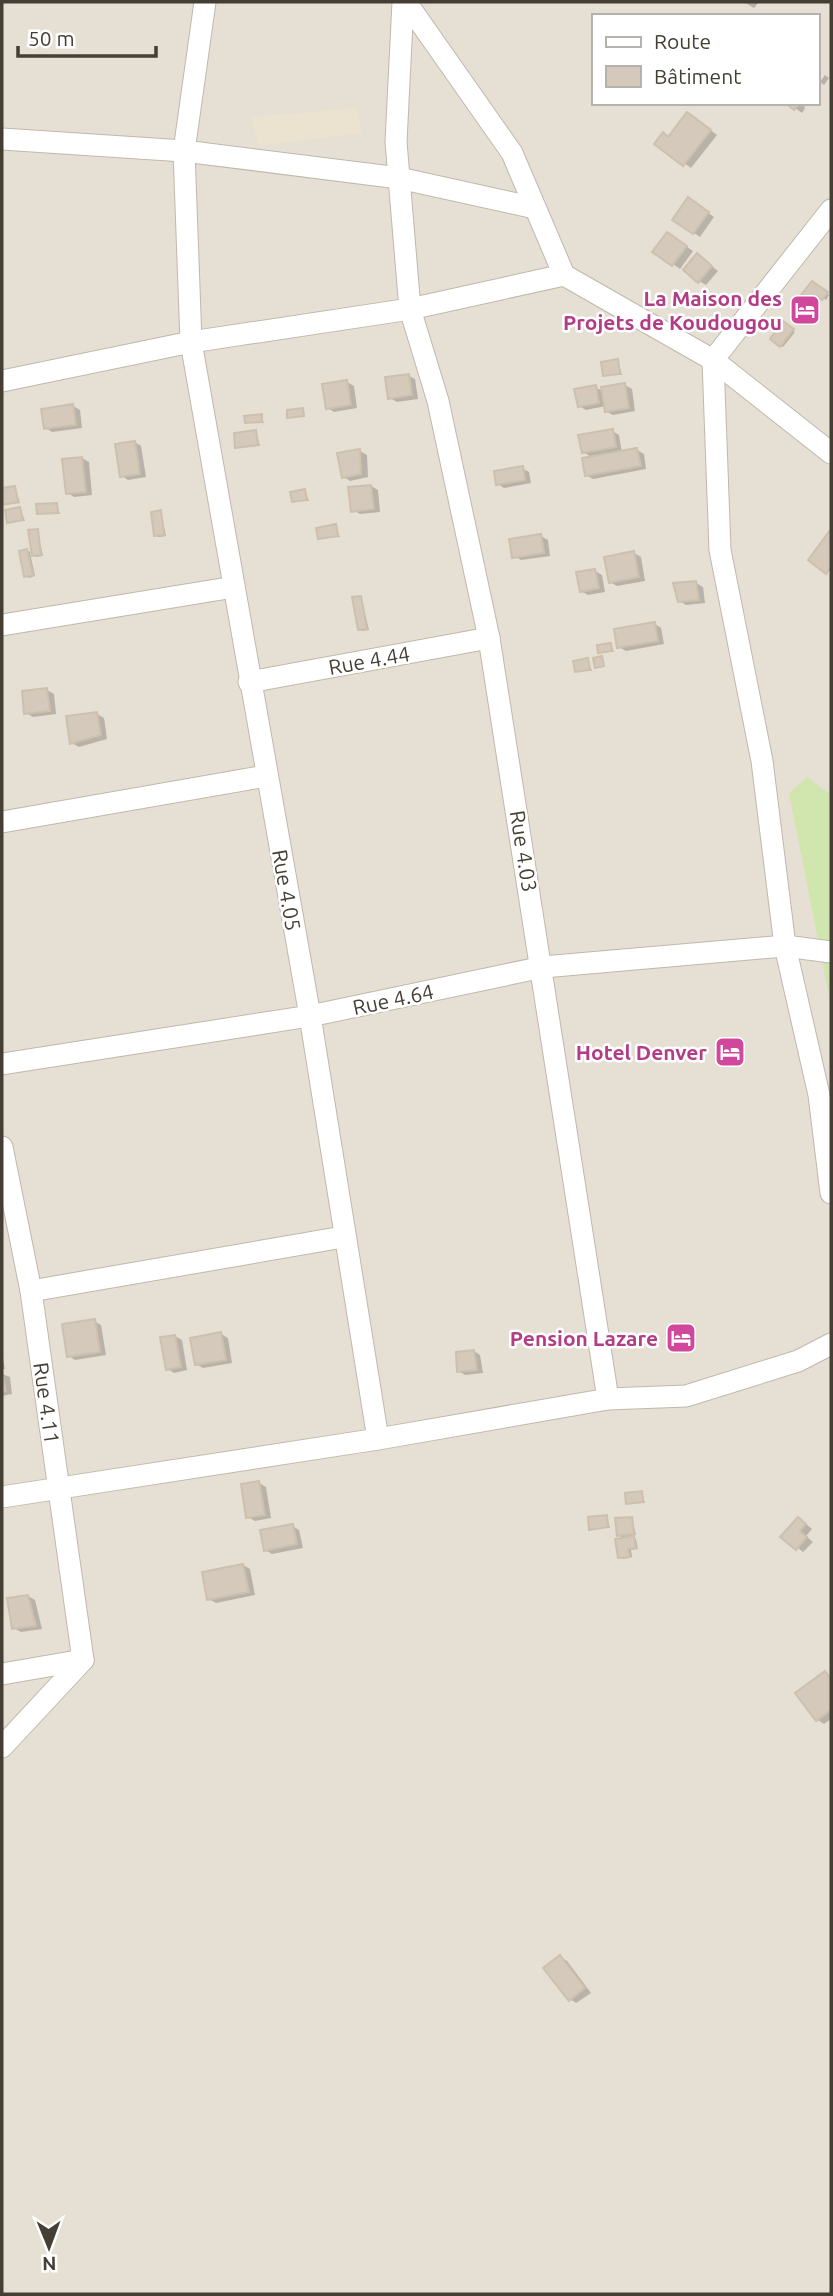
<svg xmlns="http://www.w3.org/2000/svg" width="833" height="2296" font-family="Ubuntu,sans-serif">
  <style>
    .residential { fill: #e6dfd3; fill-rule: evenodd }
    .education { fill: #ebe2cf }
    .green { fill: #d0e6ae }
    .shadow { fill: #0003 }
    .building { fill: #d4c9bb; stroke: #cec0ae; stroke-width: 2 }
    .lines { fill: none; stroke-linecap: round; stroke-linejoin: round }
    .minor-casing { stroke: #c0b8ab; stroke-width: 23 }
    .minor { stroke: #fff; stroke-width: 21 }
    .labels { text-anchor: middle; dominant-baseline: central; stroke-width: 5; stroke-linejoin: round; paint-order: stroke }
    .hotel-label { font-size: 21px; font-weight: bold; fill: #b23c85; stroke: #fff; text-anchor: end }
    .street-label { font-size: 21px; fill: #453e35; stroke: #fff }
  </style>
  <rect width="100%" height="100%" fill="#f2eee5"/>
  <path class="residential" d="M2,2H831V2294H2ZM593,16H817V103H593Z"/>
  <path class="education" d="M357,108L362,133L258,146L252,117Z"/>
  <path class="green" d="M807,777L831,795V1006L789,793Z"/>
  <g class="shadow">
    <path d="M744,2H759L754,8Z"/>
    <path d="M825,75L829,78L824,85L820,82L817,86Z"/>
    <path d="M788,103H803L805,108L802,113Z"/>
    <path d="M694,118L717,135L691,168L657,143L669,138Z"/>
    <path d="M695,203L714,217L700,237L694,233Z"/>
    <path d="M674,238L693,251L680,269L655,251Z"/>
    <path d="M698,256L718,271L706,285L699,281Z"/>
    <path d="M812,283L829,295L826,300L821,297L817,304L804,294Z"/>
    <path d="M784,324L795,332L783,347L772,339Z"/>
    <path d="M618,361L622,375H605Z"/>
    <path d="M409,376L415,379L418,399L397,402L390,398Z"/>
    <path d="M347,382L354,386L357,408L334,412L328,408Z"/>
    <path d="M625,385L632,389L635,411L613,415L606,411V406L586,410L579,406L596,387L603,392Z"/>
    <path d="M73,406L80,410L82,428L52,432L46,428Z"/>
    <path d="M261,416L264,423L246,422Z"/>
    <path d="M612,431L619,435L622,453L637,450L644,454L646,469L593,479L586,475L593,458L583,452Z"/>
    <path d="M256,432L260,446L237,447Z"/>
    <path d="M135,442L141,446L146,477L128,480L122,476Z"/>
    <path d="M360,451L367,455L368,477L350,481L344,477Z"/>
    <path d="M82,458L89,462L92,495L74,497L68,493Z"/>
    <path d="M522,468L529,472L531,483L504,488L498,484Z"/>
    <path d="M371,486L378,490L380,512L360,514L353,510Z"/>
    <path d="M15,488L20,503L2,505V490Z"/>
    <path d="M305,491L309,501H293Z"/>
    <path d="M57,505L60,514L39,513Z"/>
    <path d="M20,509L25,521L9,522Z"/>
    <path d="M161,512L166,536L158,537L156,535Z"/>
    <path d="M335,526L340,537L319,538Z"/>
    <path d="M37,530L43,556L36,557L30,553L35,576L29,578L26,576L27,550L33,554Z"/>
    <path d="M541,536L548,540L550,556L521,560L514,556Z"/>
    <path d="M634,553L641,557L645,581L617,586L610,582Z"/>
    <path d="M595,571L602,575L605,592L588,595L581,591Z"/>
    <path d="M696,583L703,587L705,603L686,605L680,601Z"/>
    <path d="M361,597L369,630L362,631L359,629Z"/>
    <path d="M655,624L661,628L664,644L626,651L619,647Z"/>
    <path d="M611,645L614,652H600Z"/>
    <path d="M587,660L592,671H577Z"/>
    <path d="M47,690L54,694L56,714L33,717L26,713Z"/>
    <path d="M97,714L104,718L107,739L79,747L72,743Z"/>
    <path d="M94,1321L101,1325L106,1355L75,1360L69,1356Z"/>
    <path d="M221,1334L228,1338L232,1363L203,1368L196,1364Z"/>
    <path d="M175,1336L182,1340L187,1370L174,1373L168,1369Z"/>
    <path d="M474,1351L480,1355L483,1373L465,1375L459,1371Z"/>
    <path d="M2,1354L5,1369H2Z"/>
    <path d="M2,1374L10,1377L12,1394L2,1396Z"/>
    <path d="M259,1483L266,1487L271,1518L255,1521L248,1517Z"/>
    <path d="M642,1493L645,1503H628Z"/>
    <path d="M607,1517L610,1528H591Z"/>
    <path d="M632,1519L636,1535L630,1536L636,1539L638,1549L631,1550L632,1557L623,1559L620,1557L625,1539L618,1535Z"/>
    <path d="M805,1523L812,1529L806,1536L813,1542L803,1552L783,1536Z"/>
    <path d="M292,1526L299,1530L303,1548L272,1554L265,1550Z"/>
    <path d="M243,1565L250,1569L255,1595L216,1603L209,1599Z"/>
    <path d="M28,1596L35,1600L42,1629L21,1632L14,1628Z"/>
    <path d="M825,1673L831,1677V1719L824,1724L818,1720L798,1694Z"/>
    <path d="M560,1957L567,1961L591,1993L576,2003L570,1999Z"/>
  </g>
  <g class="building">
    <path d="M785,103H800L794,110Z"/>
    <path d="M687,112L711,130L683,166L654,144L663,132L668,137Z"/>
    <path d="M688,197L709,212L693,234L672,220Z"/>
    <path d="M667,232L687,246L672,266L652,252Z"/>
    <path d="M697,253L712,266L698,283L683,270Z"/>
    <path d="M812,281L828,292L822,300L818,297L813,303L801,295Z"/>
    <path d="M783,321L794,329L780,347L770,339Z"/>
    <path d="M618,359L620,374L603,376L601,362Z"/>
    <path d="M409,374L412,395L388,399L385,377Z"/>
    <path d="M347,380L351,405L326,409L322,384Z"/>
    <path d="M625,383L629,408L605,412L601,387Z"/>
    <path d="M596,385L599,403L578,407L574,389Z"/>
    <path d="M73,404L76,425L44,429L41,409Z"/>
    <path d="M303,408L304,416L287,418V410Z"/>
    <path d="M262,414V422L245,423L244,416Z"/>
    <path d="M613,429L616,447L582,453L578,435Z"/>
    <path d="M256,430L258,445L235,448L234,433Z"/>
    <path d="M135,441L140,474L120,477L115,444Z"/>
    <path d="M637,448L641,466L585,476L582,458Z"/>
    <path d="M360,449L361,474L342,478L337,453Z"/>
    <path d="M82,457L86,492L66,494L62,459Z"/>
    <path d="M523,466L525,480L496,485L494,471Z"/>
    <path d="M371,485L374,509L351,512L348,487Z"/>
    <path d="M15,486L18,502L2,505V488Z"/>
    <path d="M305,489L307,500L292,502L290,492Z"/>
    <path d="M57,503L58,513L37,514L36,504Z"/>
    <path d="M20,507L23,520L7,523L5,510Z"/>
    <path d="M161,510L164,535L154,536L151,512Z"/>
    <path d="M336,524L338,536L318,539L316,528Z"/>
    <path d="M38,529L41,555L32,556L28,530Z"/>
    <path d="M831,529V567L826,574L808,560Z"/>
    <path d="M541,534L544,553L512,558L509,539Z"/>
    <path d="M27,549L33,575L24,577L19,551Z"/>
    <path d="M634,551L639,577L609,583L604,557Z"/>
    <path d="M595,569L599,588L580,592L576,572Z"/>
    <path d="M696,581L699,600L678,602L673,583Z"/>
    <path d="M361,596L367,629L358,630L352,597Z"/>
    <path d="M655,622L658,641L617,648L614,629Z"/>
    <path d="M611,643L612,651L598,653L597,645Z"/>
    <path d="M602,656L604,666L595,668L593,658Z"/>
    <path d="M588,658L590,670L575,672L573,661Z"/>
    <path d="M47,688L50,711L24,714L22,691Z"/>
    <path d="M97,712L101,735L70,744L66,716Z"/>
    <path d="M95,1319L100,1352L67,1357L62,1324Z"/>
    <path d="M221,1332L226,1360L195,1365L190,1338Z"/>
    <path d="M175,1335L181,1367L166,1370L160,1337Z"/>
    <path d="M474,1350L477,1370L457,1372L456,1352Z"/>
    <path d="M2,1372L6,1391H2Z"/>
    <path d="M259,1481L265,1515L246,1518L241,1484Z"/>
    <path d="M642,1491L643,1502L626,1504L625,1493Z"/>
    <path d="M607,1515L608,1527L589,1530L588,1517Z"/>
    <path d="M632,1517L634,1534L617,1536L615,1518Z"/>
    <path d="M798,1517L806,1524L800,1531L807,1537L796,1550L780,1537Z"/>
    <path d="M293,1524L297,1544L264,1551L260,1530Z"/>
    <path d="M634,1536L636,1548L628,1549L630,1557L618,1558L615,1539Z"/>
    <path d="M243,1564L249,1592L207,1600L202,1572Z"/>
    <path d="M28,1595L36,1626L12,1629L7,1598Z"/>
    <path d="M825,1671L831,1679V1710L816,1721L795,1693Z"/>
    <path d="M560,1955L585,1988L569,2001L543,1968Z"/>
  </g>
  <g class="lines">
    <g class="minor-casing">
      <g id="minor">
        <path d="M205,2L184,151L191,342L310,1016L378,1439"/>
        <path d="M403,2L396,142L410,309L438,401L489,638L608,1399"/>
        <path d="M406,2L512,153L564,275L713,360L831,453"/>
        <path d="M2,139L184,151L399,178L535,208"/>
        <path d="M713,360L720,550L762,761L785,946L819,1095L831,1193"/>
        <path d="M713,360L831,210"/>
        <path d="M2,381L191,342L410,309L564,275"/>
        <path d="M2,625L234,587"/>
        <path d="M249,682L489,638"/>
        <path d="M2,822L266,776"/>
        <path d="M2,1064L310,1016L543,967L785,946L831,952"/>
        <path d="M2,1147L31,1291L83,1660"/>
        <path d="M31,1291L343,1237"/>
        <path d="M2,1497L378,1439L608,1399L686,1396L798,1361L831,1344"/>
        <path d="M2,1674L83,1660"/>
        <path d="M2,1747L83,1660"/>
      </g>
    </g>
    <use href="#minor" class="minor"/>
  </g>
  <defs>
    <g id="hotel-square" transform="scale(1.575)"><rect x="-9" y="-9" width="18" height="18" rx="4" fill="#d1479c" stroke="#fff"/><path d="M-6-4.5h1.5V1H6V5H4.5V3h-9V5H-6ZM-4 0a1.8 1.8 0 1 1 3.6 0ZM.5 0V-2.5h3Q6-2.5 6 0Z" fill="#fff"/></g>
  </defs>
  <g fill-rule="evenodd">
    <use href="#hotel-square" x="805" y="310"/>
    <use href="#hotel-square" x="730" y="1052"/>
    <use href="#hotel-square" x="681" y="1338"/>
  </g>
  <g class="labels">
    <g class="hotel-label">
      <text x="782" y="298">La Maison des<tspan x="782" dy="24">Projets de Koudougou</tspan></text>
      <text x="707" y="1052">Hotel Denver</text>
      <text x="658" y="1338">Pension Lazare</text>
    </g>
    <g class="street-label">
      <text transform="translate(369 660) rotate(-10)">Rue 4.44</text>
      <text transform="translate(524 851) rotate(81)">Rue 4.03</text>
      <text transform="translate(287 890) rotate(80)">Rue 4.05</text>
      <text transform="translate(393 999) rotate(-12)">Rue 4.64</text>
      <text transform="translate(47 1403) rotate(82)">Rue 4.11</text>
    </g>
  </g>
  <rect width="833" height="2296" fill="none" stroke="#453e35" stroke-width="7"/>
  <rect x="592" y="14" width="228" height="91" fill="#ffffff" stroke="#b5b2ae" stroke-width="2"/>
  <rect x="606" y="37" width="35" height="10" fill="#ffffff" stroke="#b5b2ae" stroke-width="2"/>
  <text x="654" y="49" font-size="21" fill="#453e35">Route</text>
  <rect x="606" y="66" width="35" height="21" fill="#d4c9bb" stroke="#b5b2ae" stroke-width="2"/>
  <text x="654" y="84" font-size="21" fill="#453e35">Bâtiment</text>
  <g transform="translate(49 2247) rotate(179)" stroke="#ffffff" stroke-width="5" paint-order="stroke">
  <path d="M0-5L12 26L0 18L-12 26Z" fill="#453e35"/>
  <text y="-10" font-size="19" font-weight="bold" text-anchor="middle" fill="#453e35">N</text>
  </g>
  <path d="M18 46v10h138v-10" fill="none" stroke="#453e35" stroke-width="3.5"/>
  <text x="28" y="46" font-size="21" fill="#453e35" stroke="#ffffff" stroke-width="5" paint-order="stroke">50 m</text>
</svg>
